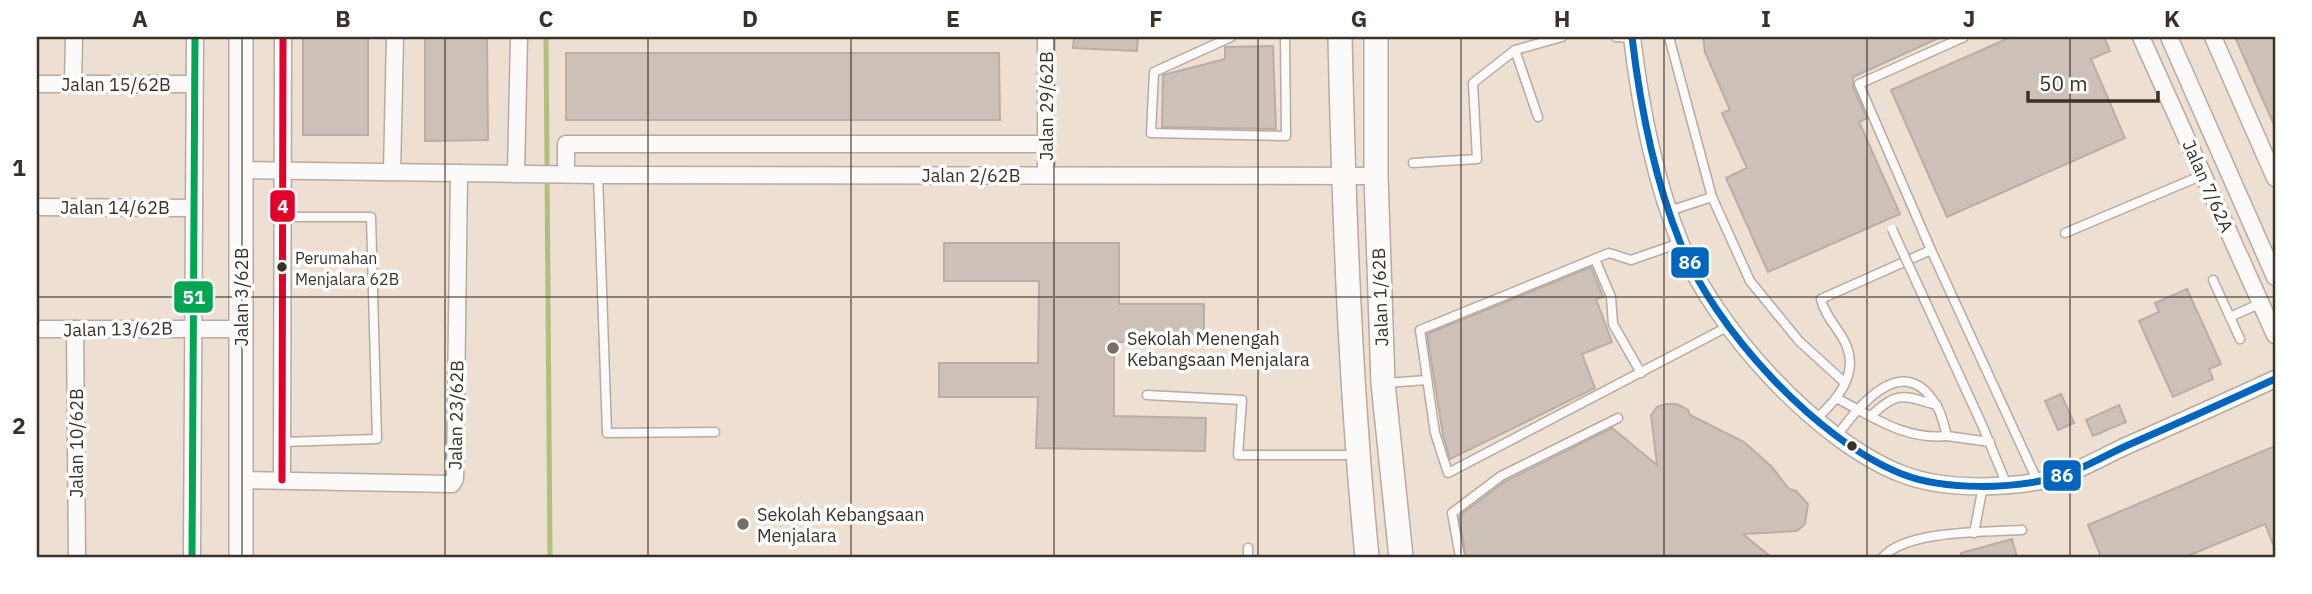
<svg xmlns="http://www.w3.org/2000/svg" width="2312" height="594" font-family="'IBM Plex Sans',sans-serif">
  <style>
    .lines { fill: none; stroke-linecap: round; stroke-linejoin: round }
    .stream { stroke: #b2c07d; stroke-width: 5 }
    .building { fill: #cdc0b8; stroke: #b9ada5; stroke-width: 2 }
    .lane-casing { stroke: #b6aba2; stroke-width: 11 }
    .street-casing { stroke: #b6aba2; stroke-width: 19 }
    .secondary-casing { stroke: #b6aba2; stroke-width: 26 }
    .lane { stroke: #fcfaf8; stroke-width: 8 }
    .street { stroke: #fcfaf8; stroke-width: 16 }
    .secondary { stroke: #fcfaf8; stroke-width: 23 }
    .lane-bridge-casing { stroke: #b6aba2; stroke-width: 11; stroke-linecap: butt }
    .lane-bridge { stroke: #fcfaf8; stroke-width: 8 }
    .bus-1-casing { stroke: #fff; stroke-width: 12 }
    .bus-2-casing { stroke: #fff; stroke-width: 12 }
    .bus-3-casing { stroke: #fff; stroke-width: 12 }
    .bus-1 { stroke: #0065bd; stroke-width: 7 }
    .bus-2 { stroke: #e4002b; stroke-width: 7 }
    .bus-3 { stroke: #00a651; stroke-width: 7 }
    .grid { fill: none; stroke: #3b3128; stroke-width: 2; stroke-opacity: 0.55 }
    .bus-dot { fill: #3b3128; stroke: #fff; stroke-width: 2.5 }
    .poi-dot { fill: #796e64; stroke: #fff; stroke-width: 2.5 }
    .labels { text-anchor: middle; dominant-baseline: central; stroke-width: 7; stroke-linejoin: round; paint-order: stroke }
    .bus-label { font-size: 16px; fill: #3b3128; stroke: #fff; text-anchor: start }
    .street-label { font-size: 18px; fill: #3b3128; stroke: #fff }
    .poi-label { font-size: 18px; fill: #3b3128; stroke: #fff; text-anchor: start }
    .line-badge { stroke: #fff; stroke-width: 2.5 }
    .badge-label { font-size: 19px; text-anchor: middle; font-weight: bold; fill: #fff }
    .neatline { fill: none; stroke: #3b3128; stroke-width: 2.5 }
    .grid-label { font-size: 23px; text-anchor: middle; font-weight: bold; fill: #3b3128 }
  </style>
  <rect width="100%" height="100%" fill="#eddfd2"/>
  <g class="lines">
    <path class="stream" d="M546,37L550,557"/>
  </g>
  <g class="building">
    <rect x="303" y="37" width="65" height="98"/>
    <path d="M425,37H487L488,140L425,141Z"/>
    <path d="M1074,37H1138L1137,51L1073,48Z"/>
    <path d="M1703,37H1941L1853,77V87L1867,118L1859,122L1900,214L1768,272L1726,178L1747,168L1722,113L1730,110L1705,52Z"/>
    <path d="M2011,37H2104L2110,51L2091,59L2125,138L1947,217L1891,90Z"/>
    <path d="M2235,37H2275V127Z"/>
    <path d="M1273,46L1276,129L1162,127L1163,75L1225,59V47Z"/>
    <path d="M566,53H999L1000,120H566Z"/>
    <path d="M944,243H1119V304H1204V342H1114V416L1206,418L1205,451L1036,448L1038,397H939V363H1038L1039,281H944Z"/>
    <path d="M1591,267L1603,297L1596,299L1612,342L1582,354L1595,388L1450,459L1443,435L1427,334Z"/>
    <path d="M2187,289L2221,364L2209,369L2213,379L2173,397L2139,321L2159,312L2155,303Z"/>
    <path d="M2061,394L2074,423L2058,430L2045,401Z"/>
    <path d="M1665,404H1677L1688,410L1690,415L1744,442L1772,467L1789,489L1796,491L1808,504L1805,524L1797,531L1743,534L1771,557H1466L1459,517L1463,513L1504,482L1612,428L1657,465L1651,415L1657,407Z"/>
    <path d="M2119,405L2126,422L2093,436L2086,420Z"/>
    <path d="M2275,446V549L2265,524L2185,557H2101L2088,525Z"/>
    <path d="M2012,539L2017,557H1961V553Z"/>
  </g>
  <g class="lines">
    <g class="lane-casing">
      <g id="lane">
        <path d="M1231,37L1154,72L1151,133L1286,136L1285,37"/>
        <path d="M1616,37L1632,38"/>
        <path d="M1669,37L1712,197L1750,281L1799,341L1844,382"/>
        <path d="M1515,50L1538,117"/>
        <path d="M1413,163L1477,159L1473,83L1515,50L1562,37"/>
        <path d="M598,175L607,433L715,432"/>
        <path d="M1669,211L1712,197"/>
        <path d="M2065,233L2203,175"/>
        <path d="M1680,243L1631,260L1609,253L1420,330L1435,433L1448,473L1729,326"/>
        <path d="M1931,250L2037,480"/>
        <path d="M1595,259L1611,297L1613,324L1641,373"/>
        <path d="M2213,280L2240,339"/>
        <path d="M2230,317L2261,303"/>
        <path d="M1386,383L1427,380"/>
        <path d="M1147,395L1242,400L1238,455H1357"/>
        <path d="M1838,399C1875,418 1905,440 1947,436"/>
        <path d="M1872,415C1898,390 1904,396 1937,405"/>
        <path d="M1816,419C1836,401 1858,376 1847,347C1841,330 1825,318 1821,299L1931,250L1859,84L1964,37"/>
        <path d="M1983,427L2006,483"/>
        <path d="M1837,436C1859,405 1904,350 1936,405C1942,413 1944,426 1947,436L1990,442"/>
        <path d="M282,442L377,439L371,217H283"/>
        <path d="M1974,533L1983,486"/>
        <path d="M1248,557V548"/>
        <path d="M1460,557L1452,513L1501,476L1618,418"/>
        <path d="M1883,557C1907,530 1987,532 2022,530"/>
      </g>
    </g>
    <g class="street-casing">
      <g id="street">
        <path d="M1046,37V175"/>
        <path d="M1632,37C1640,105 1654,178 1680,242C1713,327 1817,441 1902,474C1945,491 2013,489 2058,477C2081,470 2104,456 2126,446C2176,424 2225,402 2275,379"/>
        <path d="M2141,37L2275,335"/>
        <path d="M2169,37L2275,277"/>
        <path d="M2213,37L2275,178"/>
        <path d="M37,84H194"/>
        <path d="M73,84L74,37"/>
        <path d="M241,170L598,175L1376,176"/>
        <path d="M392,172L395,37"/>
        <path d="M516,174L519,37"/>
        <path d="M566,174V144H1046"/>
        <path d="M37,207L194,208"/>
        <path d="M37,329H241"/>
        <path d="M75,329L77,557"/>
        <path d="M242,480L452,484L455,479L459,173"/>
        <path d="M282,480L283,37"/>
        <path d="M192,557L195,37"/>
      </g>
    </g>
    <g class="secondary-casing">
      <g id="secondary">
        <path d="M1340,37C1344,211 1350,384 1367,557"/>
        <path d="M1376,37V176L1383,383L1401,557"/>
        <path d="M241,557V37"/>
      </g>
    </g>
    <use href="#lane" class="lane"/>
    <use href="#street" class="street"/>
    <use href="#secondary" class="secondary"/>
    <g class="lane-bridge-casing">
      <path id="lane-bridge" d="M1892,229L1983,427"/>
    </g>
    <use href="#lane-bridge" class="lane-bridge"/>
    <g class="bus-1-casing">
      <path id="bus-1" d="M1632,37C1640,105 1654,178 1680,242C1713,327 1817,441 1902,474C1945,491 2013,489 2058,477C2081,470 2104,456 2126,446C2176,424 2225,402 2275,379"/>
    </g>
    <g class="bus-2-casing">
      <path id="bus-2" d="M282,480L283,37"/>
    </g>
    <g class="bus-3-casing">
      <path id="bus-3" d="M192,557L195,37"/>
    </g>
    <use href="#bus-1" class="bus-1"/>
    <use href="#bus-2" class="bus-2"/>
    <use href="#bus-3" class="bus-3"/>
  </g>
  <path class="grid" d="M242,37V557M445,37V557M648,37V557M851,37V557M1054,37V557M1258,37V557M1461,37V557M1664,37V557M1867,37V557M2070,37V557M37,297H2275"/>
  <g class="bus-dot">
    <circle cx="282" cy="267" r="6"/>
    <circle cx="1852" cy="446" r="6"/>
  </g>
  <g class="poi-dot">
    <circle cx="1113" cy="348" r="7"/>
    <circle cx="743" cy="524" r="7"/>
  </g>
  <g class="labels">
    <g class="bus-label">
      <text x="295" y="258">Perumahan<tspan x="295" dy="21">Menjalara 62B</tspan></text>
    </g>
    <g class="street-label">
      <text x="116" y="84">Jalan 15/62B</text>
      <text transform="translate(1046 106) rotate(-90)">Jalan 29/62B</text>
      <text x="971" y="175">Jalan 2/62B</text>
      <text transform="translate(2208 186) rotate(66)">Jalan 7/62A</text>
      <text x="115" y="207">Jalan 14/62B</text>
      <text transform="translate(241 297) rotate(-90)">Jalan 3/62B</text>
      <text transform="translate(1380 297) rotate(-92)">Jalan 1/62B</text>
      <text transform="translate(118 329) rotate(-1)">Jalan 13/62B</text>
      <text transform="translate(456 415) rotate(-89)">Jalan 23/62B</text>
      <text transform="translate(76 443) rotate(-90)">Jalan 10/62B</text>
    </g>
    <g class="poi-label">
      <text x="1127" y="338">Sekolah Menengah<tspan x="1127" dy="21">Kebangsaan Menjalara</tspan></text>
      <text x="757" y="514">Sekolah Kebangsaan<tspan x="757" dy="21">Menjalara</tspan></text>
    </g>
  </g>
  <g class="line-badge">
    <rect x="269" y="189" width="27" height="34" rx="7" fill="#e4002b"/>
    <rect x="1670" y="246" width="40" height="33" rx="7" fill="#0065bd"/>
    <rect x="173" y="280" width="41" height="34" rx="7" fill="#00a651"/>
    <rect x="2042" y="459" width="40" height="33" rx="7" fill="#0065bd"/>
  </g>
  <g class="badge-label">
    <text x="283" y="213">4</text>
    <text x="1690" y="269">86</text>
    <text x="194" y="304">51</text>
    <text x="2062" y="482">86</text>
  </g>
  <rect width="2312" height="594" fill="none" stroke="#ffffff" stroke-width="77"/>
  <path d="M2028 91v10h130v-10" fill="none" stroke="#3b3128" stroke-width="3.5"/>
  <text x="2039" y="91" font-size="21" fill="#3b3128" stroke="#ffffff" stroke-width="5" paint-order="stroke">50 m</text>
  <rect x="38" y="38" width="2236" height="518" class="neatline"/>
  <g class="grid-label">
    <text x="140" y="27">A</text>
    <text x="343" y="27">B</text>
    <text x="546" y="27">C</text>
    <text x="750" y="27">D</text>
    <text x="953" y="27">E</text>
    <text x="1156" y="27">F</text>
    <text x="1359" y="27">G</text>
    <text x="1562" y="27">H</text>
    <text x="1766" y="27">I</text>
    <text x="1969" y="27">J</text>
    <text x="2172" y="27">K</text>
    <text x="19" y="176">1</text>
    <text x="19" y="434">2</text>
  </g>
</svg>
